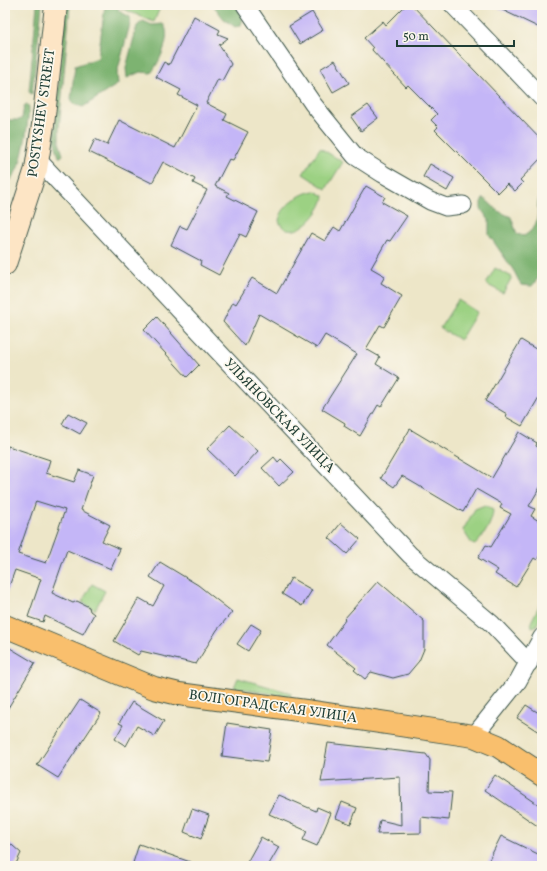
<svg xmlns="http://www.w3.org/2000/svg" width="547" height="871" font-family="Vollkorn,serif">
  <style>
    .green { fill: #9cd183; stroke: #5e875c }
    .forest { fill: #7db371; stroke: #4e7852 }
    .building { fill: #c4b6f7; fill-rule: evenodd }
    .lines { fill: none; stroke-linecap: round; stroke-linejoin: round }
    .street-casing { stroke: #3e564a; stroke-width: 19 }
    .secondary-casing { stroke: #3e564a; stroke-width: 24 }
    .primary-casing { stroke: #3e564a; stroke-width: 24 }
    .street { stroke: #fff; stroke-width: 17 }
    .secondary { stroke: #fde5c5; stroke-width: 22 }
    .primary { stroke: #f9bf6d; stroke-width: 22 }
    .labels { text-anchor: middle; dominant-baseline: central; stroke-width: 3.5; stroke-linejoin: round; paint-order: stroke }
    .street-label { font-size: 14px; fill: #1f3d34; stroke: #fbf7ec }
  </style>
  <rect width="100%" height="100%" fill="#fbf7ec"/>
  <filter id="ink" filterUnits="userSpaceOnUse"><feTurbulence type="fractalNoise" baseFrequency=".025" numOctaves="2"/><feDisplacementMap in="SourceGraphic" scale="8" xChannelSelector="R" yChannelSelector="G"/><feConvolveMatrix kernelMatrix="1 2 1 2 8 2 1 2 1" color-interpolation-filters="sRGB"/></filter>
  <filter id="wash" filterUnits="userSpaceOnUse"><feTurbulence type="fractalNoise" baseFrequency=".012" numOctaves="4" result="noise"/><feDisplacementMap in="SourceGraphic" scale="16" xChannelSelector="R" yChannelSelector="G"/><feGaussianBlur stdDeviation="0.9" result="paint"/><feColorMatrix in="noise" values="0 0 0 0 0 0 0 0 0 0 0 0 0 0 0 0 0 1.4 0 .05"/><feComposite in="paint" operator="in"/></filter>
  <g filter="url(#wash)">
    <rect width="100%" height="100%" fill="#ede6c8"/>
    <g class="green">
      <path d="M122,5H161L154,22L121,8Z"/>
      <path d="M320,148L343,162L326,189L303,174Z"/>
      <path d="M315,191L324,196C323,213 290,247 279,221C281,206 301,192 315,191Z"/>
      <path d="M495,268L512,277L503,293L486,284Z"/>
      <path d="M458,300L477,312L460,340L440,328Z"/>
      <path d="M485,505L493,509C493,522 484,536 475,545L472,544L463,530L475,509Z"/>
      <path d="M92,584L105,591L95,610L82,602Z"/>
      <path d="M542,600V615L536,626L532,627L531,622Z"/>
      <path d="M238,678L291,693L290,697L234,687Z"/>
    </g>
    <g class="forest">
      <path d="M37,5H42L32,94L29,92Z"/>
      <path d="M65,5H70L59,128V142L63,155L61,157H59L55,143V128Z"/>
      <path d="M105,5H117L119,11L130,17V24L117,73L118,84L83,107L73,104L71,99L75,66L98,58Z"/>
      <path d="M213,5H237L243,19L241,25L235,27L224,19Z"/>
      <path d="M143,21L152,25L163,24C173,34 159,64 151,73L140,72L127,78L126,68L137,26Z"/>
      <path d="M26,104L28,105L29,108C27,128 24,173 5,185V120H19L22,118L24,106Z"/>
      <path d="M542,194V273L532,286L521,285L514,271L489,235V220L481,209V202L484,198L498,211L511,217L517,234L524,236C547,222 531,206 542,194Z"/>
    </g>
    <g id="blocks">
      <g class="building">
        <path d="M406,5H412L542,141V157L520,180L523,183L515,191L507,184L498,193L435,130L438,127L431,120L437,114L408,85L406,87L372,50L373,48L364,38L383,21L386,25Z"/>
        <path d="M492,5H529L542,12V29Z"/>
        <path d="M312,12L323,30L300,44L289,26Z"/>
        <path d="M194,16L220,30L218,34L228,38L219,45L231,64L222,81L218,79L206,103L227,114L224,120L248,132L233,160L229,159L215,186L229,193L227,196L258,212L246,237L240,234L219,275L200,265L201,261L171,245L180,226L187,229L207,190L193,183L195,179L163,162L152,183L89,152L95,139L107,145L119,120L175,148L197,105L178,95L181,90L156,77L164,62L169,65Z"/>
        <path d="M335,60L349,83L333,92L320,69Z"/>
        <path d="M368,105L378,118L361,131L351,117Z"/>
        <path d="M430,164L454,178L447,191L423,177Z"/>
        <path d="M366,186L385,197L382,202L407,216L390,241L387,240L371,268L385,276L381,283L402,296L384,327L380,325L366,349L380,357L376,364L399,378L381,407L378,405L360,436L344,426L345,423L322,409L357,354L325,335L317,348L259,314L245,346L223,322L233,302L236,304L252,278L277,293L311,233L325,241L334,227L340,231Z"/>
        <path d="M157,317L199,365L187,377L144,330Z"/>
        <path d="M521,340L539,351L537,353L542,356V392L522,426L506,417L507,414L485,401Z"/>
        <path d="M68,413L87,423L80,434L62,424Z"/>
        <path d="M230,425L258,451L235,476L207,449Z"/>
        <path d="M410,429L492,478L519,432L537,443L536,446L542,450V484L529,506L535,509L531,516L542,523V551L537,560L534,558L516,587L495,574L498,570L478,558L486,545L491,547L511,514L500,508L502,504L476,489L463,512L402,476L394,487L381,478Z"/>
        <path d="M8,446L50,460L46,473L74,482L79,470L93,475L81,510L110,525L102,541L120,549L111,569L67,550L52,593L73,603L77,601L89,607L90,611L94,614L83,634L45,616L43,622L28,617L41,579L15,570L7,592H5V455ZM36,501L65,510L46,563L18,554Z"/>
        <path d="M274,457L278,462L281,459L294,472L279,486L262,468Z"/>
        <path d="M341,523L360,539L347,554L329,538Z"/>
        <path d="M160,562L198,585L232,612L217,630L196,664L141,651L138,655L114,641L139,598L153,606L164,586L150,577Z"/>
        <path d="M291,578L312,590L302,606L282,594Z"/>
        <path d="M378,581L424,621V649L419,661L408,674L393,678L371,672L365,679L354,670L356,668L327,645L345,620L344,619Z"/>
        <path d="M251,624L261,630L248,651L237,644Z"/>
        <path d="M5,645L35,663L5,713Z"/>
        <path d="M80,700L101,713L58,778L37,765Z"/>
        <path d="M132,702L164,721L155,736L137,726L126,746L115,739L123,725L119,723Z"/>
        <path d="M526,705L542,715V734L517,718Z"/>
        <path d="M227,723L272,730L267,762L222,756Z"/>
        <path d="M328,743L426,754L430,760L429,791L452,792L449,820L421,817V833L377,834L380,820L401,825L400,777L321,782Z"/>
        <path d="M495,775L542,807V829L485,790Z"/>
        <path d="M279,795L316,811L317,807L331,813L317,846L303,840L307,831L269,814Z"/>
        <path d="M342,802L357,808L351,824L336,818Z"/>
        <path d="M192,809L209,815L201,839L184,832Z"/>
        <path d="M501,836L542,856L539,866H486Z"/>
        <path d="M261,837L279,847L268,866H245Z"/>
        <path d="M5,839L21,853L15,866H5Z"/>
        <path d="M139,844L196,864V866H132Z"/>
      </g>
    </g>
  </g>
  <g filter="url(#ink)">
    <use href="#blocks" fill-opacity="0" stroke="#3e564a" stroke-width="1"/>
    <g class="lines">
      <g class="street-casing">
        <g id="street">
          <path d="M245,5L313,104L355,156L383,174L430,201L446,207L463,205"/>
          <path d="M453,5L542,98"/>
          <path d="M38,160L410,555L492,624L529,663"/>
          <path d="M474,736L518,681L542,637"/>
        </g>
      </g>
      <g class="secondary-casing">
        <path id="secondary" d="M5,264L36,169L43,125L56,5"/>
      </g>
      <g class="primary-casing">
        <path id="primary" d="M5,626L154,688L179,694L313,712L474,736L498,746L542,775"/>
      </g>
      <use href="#street" class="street"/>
      <use href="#secondary" class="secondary"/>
      <use href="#primary" class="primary"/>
    </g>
  </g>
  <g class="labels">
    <g class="street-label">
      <text transform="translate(42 113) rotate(-82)">POSTYSHEV STREET</text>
      <text transform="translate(279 416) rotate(46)">УЛЬЯНОВСКАЯ УЛИЦА</text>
      <text transform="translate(273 707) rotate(8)">ВОЛГОГРАДСКАЯ УЛИЦА</text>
    </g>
  </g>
  <rect width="547" height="871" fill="none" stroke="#fbf7ec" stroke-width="20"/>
  <path d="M397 40v6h117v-6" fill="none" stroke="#1f3d34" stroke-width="2"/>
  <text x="403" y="40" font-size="12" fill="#1f3d34" stroke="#fbf7ec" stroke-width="3" paint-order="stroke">50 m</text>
</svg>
